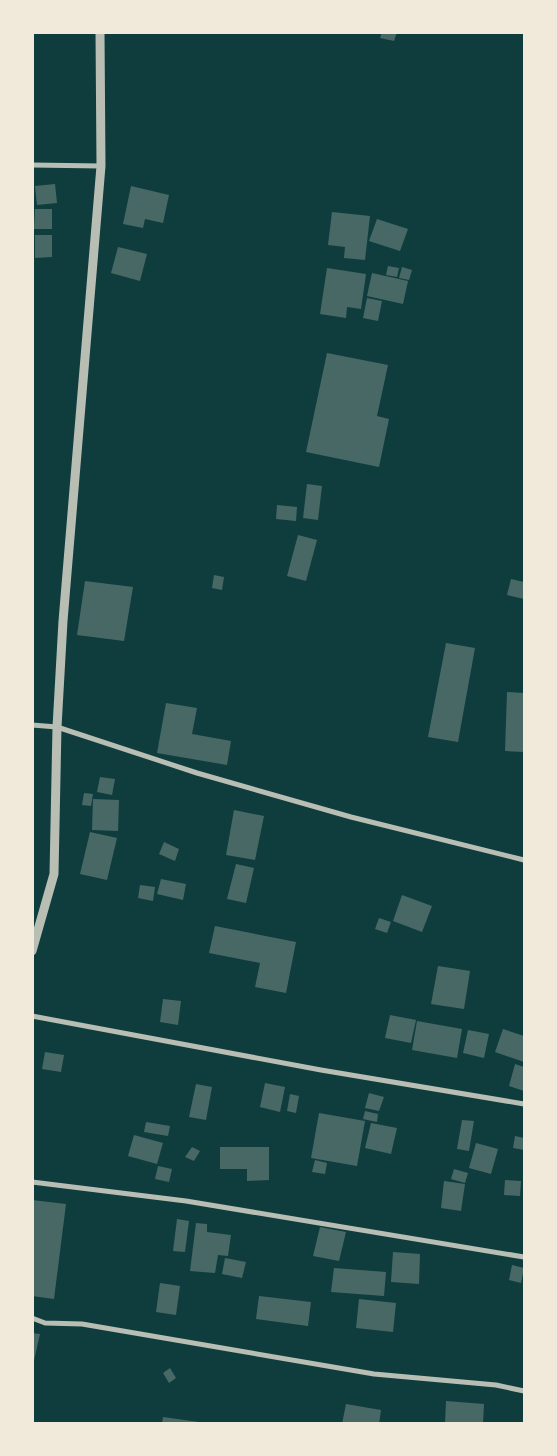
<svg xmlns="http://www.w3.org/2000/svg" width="557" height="1456" font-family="'Fira Sans Condensed',sans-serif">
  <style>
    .building { fill: #486865 }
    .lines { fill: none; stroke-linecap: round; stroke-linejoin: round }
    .minor { stroke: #b8beb3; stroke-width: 5 }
    .tertiary { stroke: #b8beb3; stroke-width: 9 }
  </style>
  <rect width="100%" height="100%" fill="#0f3d3e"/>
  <g class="building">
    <path d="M382,32H397L394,41L380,38Z"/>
    <path d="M55,184L57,203L37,205L35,186Z"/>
    <path d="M131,186L169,195L163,223L145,219L143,228L123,224Z"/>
    <path d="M35,209H52V229H34Z"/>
    <path d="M332,212L370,216L365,260L344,258L345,247L328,245Z"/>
    <path d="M377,219L408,229L400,251L369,241Z"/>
    <path d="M35,235H52V257L35,258Z"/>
    <path d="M118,247L147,254L140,281L111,273Z"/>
    <path d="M388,266L399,268L397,277L386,275Z"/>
    <path d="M402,267L412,270L409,280L399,278Z"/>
    <path d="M327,268L366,274L361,309L347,307L346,318L320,314Z"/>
    <path d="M372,273L408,281L403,304L367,296Z"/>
    <path d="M367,298L382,301L378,321L363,318Z"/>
    <path d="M327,353L388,365L377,416L389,419L379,467L306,452Z"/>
    <path d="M307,484L322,486L318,520L303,518Z"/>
    <path d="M277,505L297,507L296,521L276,519Z"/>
    <path d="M298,535L317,540L306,581L287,576Z"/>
    <path d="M214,575L224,577L222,590L212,588Z"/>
    <path d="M511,579L524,582V599L507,595Z"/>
    <path d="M85,581L133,587L124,641L77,635Z"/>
    <path d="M446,643L475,648L458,742L428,737Z"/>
    <path d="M507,692L524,693V752L505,751Z"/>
    <path d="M166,703L197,708L192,734L231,741L227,765L157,753Z"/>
    <path d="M100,777L115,779L112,795L97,792Z"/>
    <path d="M84,793L93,794L91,806L82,805Z"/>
    <path d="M93,799L119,800L118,831L92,830Z"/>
    <path d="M234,810L264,816L255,860L226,855Z"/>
    <path d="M90,832L117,838L107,880L80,874Z"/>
    <path d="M164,842L179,849L175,861L159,854Z"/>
    <path d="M236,864L254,868L246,903L227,899Z"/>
    <path d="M161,879L186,884L183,900L157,894Z"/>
    <path d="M140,885L155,887L153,901L138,898Z"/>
    <path d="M402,895L432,906L422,932L393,921Z"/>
    <path d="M379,918L391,922L387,933L375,929Z"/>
    <path d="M215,926L296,942L286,993L255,987L260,963L209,953Z"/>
    <path d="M438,966L470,971L464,1009L431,1004Z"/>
    <path d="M163,999L181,1001L178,1025L160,1022Z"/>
    <path d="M390,1015L416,1020L411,1043L385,1038Z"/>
    <path d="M417,1021L462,1029L457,1058L412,1050Z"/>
    <path d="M503,1029L524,1036V1062L495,1052Z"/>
    <path d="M468,1030L489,1034L484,1058L463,1053Z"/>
    <path d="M45,1052L64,1055L61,1072L42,1069Z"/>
    <path d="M515,1064L524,1067V1091L509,1086Z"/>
    <path d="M265,1083L285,1087L280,1112L260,1107Z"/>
    <path d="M196,1084L212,1087L206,1120L189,1117Z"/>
    <path d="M369,1093L384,1097L379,1111L365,1108Z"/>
    <path d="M290,1094L299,1096L296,1113L287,1111Z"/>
    <path d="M365,1111L378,1114L377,1122L363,1119Z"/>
    <path d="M319,1113L365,1121L357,1166L311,1158Z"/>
    <path d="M462,1120L474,1121L469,1151L457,1149Z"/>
    <path d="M146,1122L170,1126L168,1136L144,1132Z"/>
    <path d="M371,1123L397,1128L391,1154L365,1148Z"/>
    <path d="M134,1135L163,1143L157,1164L128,1156Z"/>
    <path d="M515,1136L524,1138V1150L513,1148Z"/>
    <path d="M476,1143L498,1149L491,1174L469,1168Z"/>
    <path d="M192,1147L200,1151L194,1161L185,1157Z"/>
    <path d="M220,1147H269V1180L247,1181V1169H220Z"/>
    <path d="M315,1160L327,1163L325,1174L312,1172Z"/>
    <path d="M158,1166L172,1169L169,1182L155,1179Z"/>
    <path d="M454,1169L468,1173L465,1183L451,1179Z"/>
    <path d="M505,1180L521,1181L520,1196L504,1195Z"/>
    <path d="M444,1181L465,1184L461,1211L441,1208Z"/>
    <path d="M32,1200L66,1204L54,1299L32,1296Z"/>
    <path d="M177,1219L189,1221L185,1252L173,1251Z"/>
    <path d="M196,1223L207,1224V1232L231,1235L228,1256L218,1255L215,1273L190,1271Z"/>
    <path d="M320,1227L346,1232L339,1261L313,1256Z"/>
    <path d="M393,1252L420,1254L419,1284L391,1282Z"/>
    <path d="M225,1258L246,1262L242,1278L222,1274Z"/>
    <path d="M512,1265L524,1268L521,1283L509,1280Z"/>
    <path d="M334,1268L386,1272L384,1296L331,1292Z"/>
    <path d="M160,1283L180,1286L176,1315L156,1312Z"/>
    <path d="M259,1296L311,1302L308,1326L256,1319Z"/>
    <path d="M359,1299L396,1303L393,1332L356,1328Z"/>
    <path d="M32,1333L40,1334L33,1365H32Z"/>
    <path d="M170,1368L176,1378L169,1383L163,1373Z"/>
    <path d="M446,1401L484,1404L483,1424H445Z"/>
    <path d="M346,1404L381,1410L379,1424H342Z"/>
    <path d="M163,1417L199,1422V1424H162Z"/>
  </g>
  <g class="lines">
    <g class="minor">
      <path d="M32,165L101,166"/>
      <path d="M32,725L57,727L197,773L351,817L524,860"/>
      <path d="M32,1016L321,1070L524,1104"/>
      <path d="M32,1182L186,1201L524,1257"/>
      <path d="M32,1318L45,1323L82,1324L374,1374L496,1385L524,1391"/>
    </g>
    <path class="tertiary" d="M32,951L54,874L57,727L63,621L101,166L100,32"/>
  </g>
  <rect width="557" height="1456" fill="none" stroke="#f1e9da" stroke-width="68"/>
</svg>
